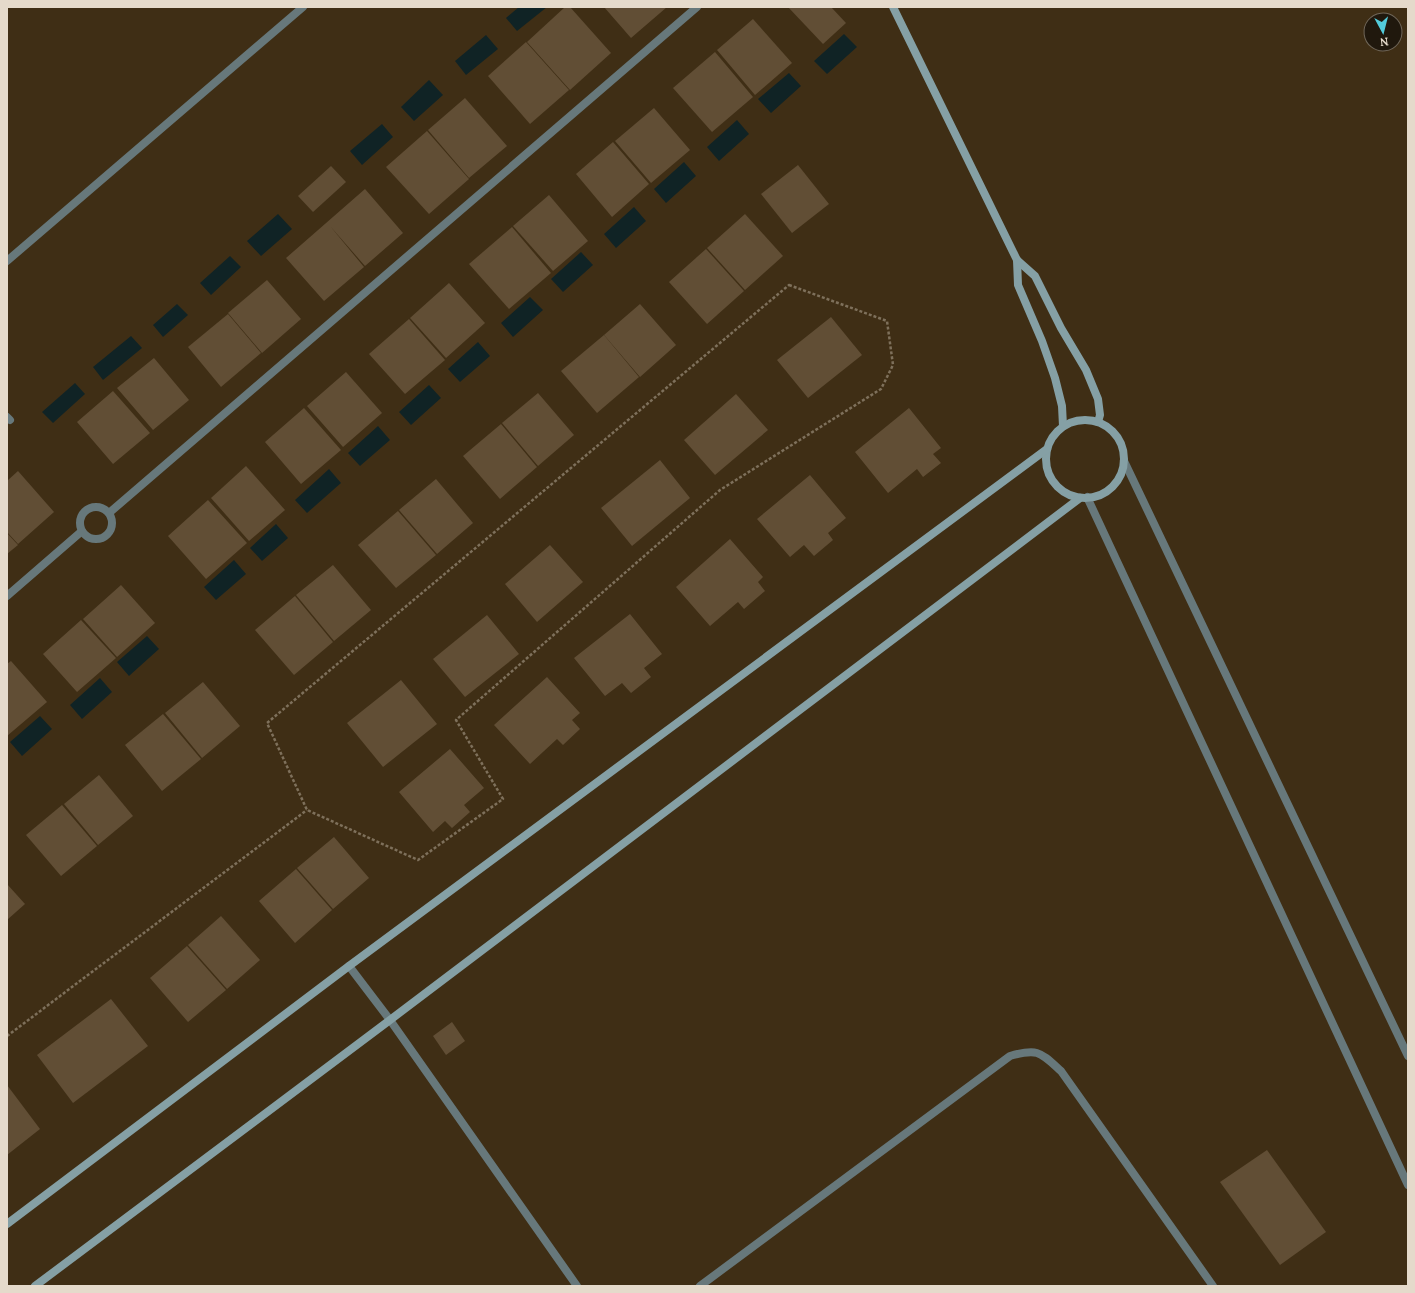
<svg xmlns="http://www.w3.org/2000/svg" width="1415" height="1293" font-family="Lora,serif">
  <style>
    .water { fill: #102325 }
    .building { fill: #614e35 }
    .lines { fill: none; stroke-linecap: round; stroke-linejoin: round }
    .path { stroke: #7e705b; stroke-width: 2.5; stroke-dasharray: 3 2; stroke-linecap: butt }
    .street { stroke: #67787b; stroke-width: 8 }
    .secondary { stroke: #85a0a5; stroke-width: 8 }
  </style>
  <rect width="100%" height="100%" fill="#3f2e15"/>
  <g class="water">
    <path d="M519,7H547L517,31L506,18Z"/>
    <path d="M844,34L857,47L827,74L814,61Z"/>
    <path d="M486,35L498,49L466,75L455,61Z"/>
    <path d="M789,73L801,86L771,113L758,99Z"/>
    <path d="M429,80L443,95L414,121L401,107Z"/>
    <path d="M737,120L749,134L719,161L707,147Z"/>
    <path d="M382,124L393,137L362,165L350,151Z"/>
    <path d="M684,162L696,176L666,203L654,189Z"/>
    <path d="M634,207L646,221L616,248L604,234Z"/>
    <path d="M278,214L292,229L261,256L247,241Z"/>
    <path d="M581,252L593,265L563,292L551,279Z"/>
    <path d="M230,256L241,267L211,295L200,283Z"/>
    <path d="M530,297L543,310L513,337L501,323Z"/>
    <path d="M177,304L188,315L163,337L153,325Z"/>
    <path d="M131,336L142,348L103,380L93,367Z"/>
    <path d="M478,342L490,356L460,382L448,369Z"/>
    <path d="M75,383L85,394L53,423L42,412Z"/>
    <path d="M429,385L441,398L411,425L399,412Z"/>
    <path d="M378,426L390,440L360,466L348,453Z"/>
    <path d="M329,469L341,483L307,513L295,500Z"/>
    <path d="M276,524L288,538L262,561L250,548Z"/>
    <path d="M234,560L246,574L216,600L204,587Z"/>
    <path d="M147,636L159,649L129,676L117,662Z"/>
    <path d="M100,678L112,692L82,719L70,705Z"/>
    <path d="M40,716L52,729L22,756L10,742Z"/>
  </g>
  <g class="building">
    <path d="M565,7H570L611,53L570,90L527,42Z"/>
    <path d="M604,7H667L631,38Z"/>
    <path d="M788,7H831L846,23L823,44Z"/>
    <path d="M753,19L792,63L755,95L717,50Z"/>
    <path d="M526,42L569,90L530,124L488,76Z"/>
    <path d="M715,52L753,97L712,132L673,88Z"/>
    <path d="M465,98L507,146L469,178L428,130Z"/>
    <path d="M654,108L690,150L651,183L615,141Z"/>
    <path d="M427,131L469,179L429,214L386,167Z"/>
    <path d="M613,142L649,184L612,217L576,174Z"/>
    <path d="M798,165L829,204L792,233L761,194Z"/>
    <path d="M331,166L346,182L313,212L298,196Z"/>
    <path d="M365,189L403,233L365,266L330,226L364,267L324,301L286,258Z"/>
    <path d="M549,195L588,241L553,271L513,226Z"/>
    <path d="M745,214L783,256L745,290L707,248Z"/>
    <path d="M512,227L551,273L509,309L469,264Z"/>
    <path d="M706,249L744,291L707,324L669,282Z"/>
    <path d="M267,280L301,319L262,353L228,313Z"/>
    <path d="M449,283L485,323L446,358L410,318Z"/>
    <path d="M640,304L676,345L640,377L604,335Z"/>
    <path d="M228,314L261,353L221,387L188,347Z"/>
    <path d="M831,317L862,355L808,398L777,360Z"/>
    <path d="M409,319L445,360L405,394L369,354Z"/>
    <path d="M604,335L639,377L597,413L561,371Z"/>
    <path d="M154,358L189,400L153,430L117,388Z"/>
    <path d="M346,372L382,413L343,447L307,406Z"/>
    <path d="M113,391L150,433L113,464L77,422Z"/>
    <path d="M538,393L574,435L538,466L502,423Z"/>
    <path d="M736,394L768,430L715,475L684,440Z"/>
    <path d="M304,408L341,450L301,484L265,442Z"/>
    <path d="M909,408L941,448L933,454L941,463L923,477L917,469L888,493L855,452Z"/>
    <path d="M501,424L537,467L500,499L463,456Z"/>
    <path d="M660,460L690,498L632,546L601,508Z"/>
    <path d="M246,466L285,510L249,541L211,498Z"/>
    <path d="M18,471L54,512L18,544L7,532V481Z"/>
    <path d="M810,475L846,518L828,533L833,540L814,556L804,545L790,557L757,519Z"/>
    <path d="M436,479L473,523L437,554L399,510Z"/>
    <path d="M208,500L247,543L206,579L168,536Z"/>
    <path d="M398,511L436,555L396,588L358,545Z"/>
    <path d="M7,533L18,545L7,554Z"/>
    <path d="M730,539L763,577L758,582L765,591L744,609L738,602L710,626L676,587Z"/>
    <path d="M550,545L583,582L537,622L505,584Z"/>
    <path d="M333,565L371,610L334,641L296,595Z"/>
    <path d="M121,585L155,623L117,657L83,619Z"/>
    <path d="M295,596L333,642L294,675L255,630Z"/>
    <path d="M630,614L662,654L644,668L651,677L631,693L622,683L605,696L574,658Z"/>
    <path d="M487,615L519,654L465,697L433,659Z"/>
    <path d="M81,620L116,658L77,692L43,654Z"/>
    <path d="M11,661L47,702L7,736V664Z"/>
    <path d="M547,677L580,713L572,720L580,729L563,745L557,739L530,764L494,725Z"/>
    <path d="M401,680L437,724L383,767L347,723Z"/>
    <path d="M203,682L240,726L202,758L165,713Z"/>
    <path d="M163,714L201,759L162,791L125,745Z"/>
    <path d="M450,749L484,788L464,805L470,812L452,828L445,821L433,832L399,792Z"/>
    <path d="M99,775L133,816L98,845L64,804Z"/>
    <path d="M62,805L97,846L61,876L26,835Z"/>
    <path d="M334,837L369,878L333,909L297,868Z"/>
    <path d="M296,869L332,910L295,943L259,901Z"/>
    <path d="M7,884L25,904L7,920Z"/>
    <path d="M221,916L260,960L227,989L188,945Z"/>
    <path d="M187,946L226,990L188,1022L150,978Z"/>
    <path d="M111,999L148,1046L73,1103L37,1055Z"/>
    <path d="M452,1022L465,1041L446,1055L433,1036Z"/>
    <path d="M7,1085L40,1129L7,1155Z"/>
    <path d="M1267,1150L1326,1232L1280,1265L1220,1182Z"/>
  </g>
  <g class="lines">
    <g class="path">
      <path d="M789,285L887,321L893,365L881,389L720,490L456,720L503,799L418,860L307,810L267,723Z"/>
      <path d="M7,1036L307,810"/>
    </g>
    <g class="street">
      <path d="M7,261L303,7"/>
      <path d="M7,417L10,420"/>
      <path d="M1124,461L1408,1056"/>
      <path d="M1087,497L1408,1185"/>
      <circle cx="96" cy="523" r="16"/>
      <path d="M109,513L697,7"/>
      <path d="M7,596L82,531"/>
      <path d="M349,966L390,1020L577,1286"/>
      <path d="M700,1286L1010,1056C1038,1048 1040,1052 1061,1071L1213,1286"/>
    </g>
    <g class="secondary">
      <path d="M893,7L1017,260L1035,276L1061,328L1086,370L1098,399L1100,415L1098,422"/>
      <path d="M1017,260L1018,285L1042,341L1055,378L1062,406L1063,426"/>
      <circle cx="1085" cy="459" r="39"/>
      <path d="M7,1224L349,966L1047,449"/>
      <path d="M35,1286L390,1020L1080,498"/>
    </g>
  </g>
  <rect width="1415" height="1293" fill="none" stroke="#e5dacb" stroke-width="16"/>
  <g transform="translate(1383 32) rotate(173)"><circle r="19" fill="#20180d" stroke="#6f6659"/>
  <path d="M0-3L7 15L0 10L-7 15Z" fill="#53cbdb"/>
  <text y="-6" font-size="11" font-weight="bold" text-anchor="middle" fill="#e5dacb">N</text>
  </g>
</svg>
